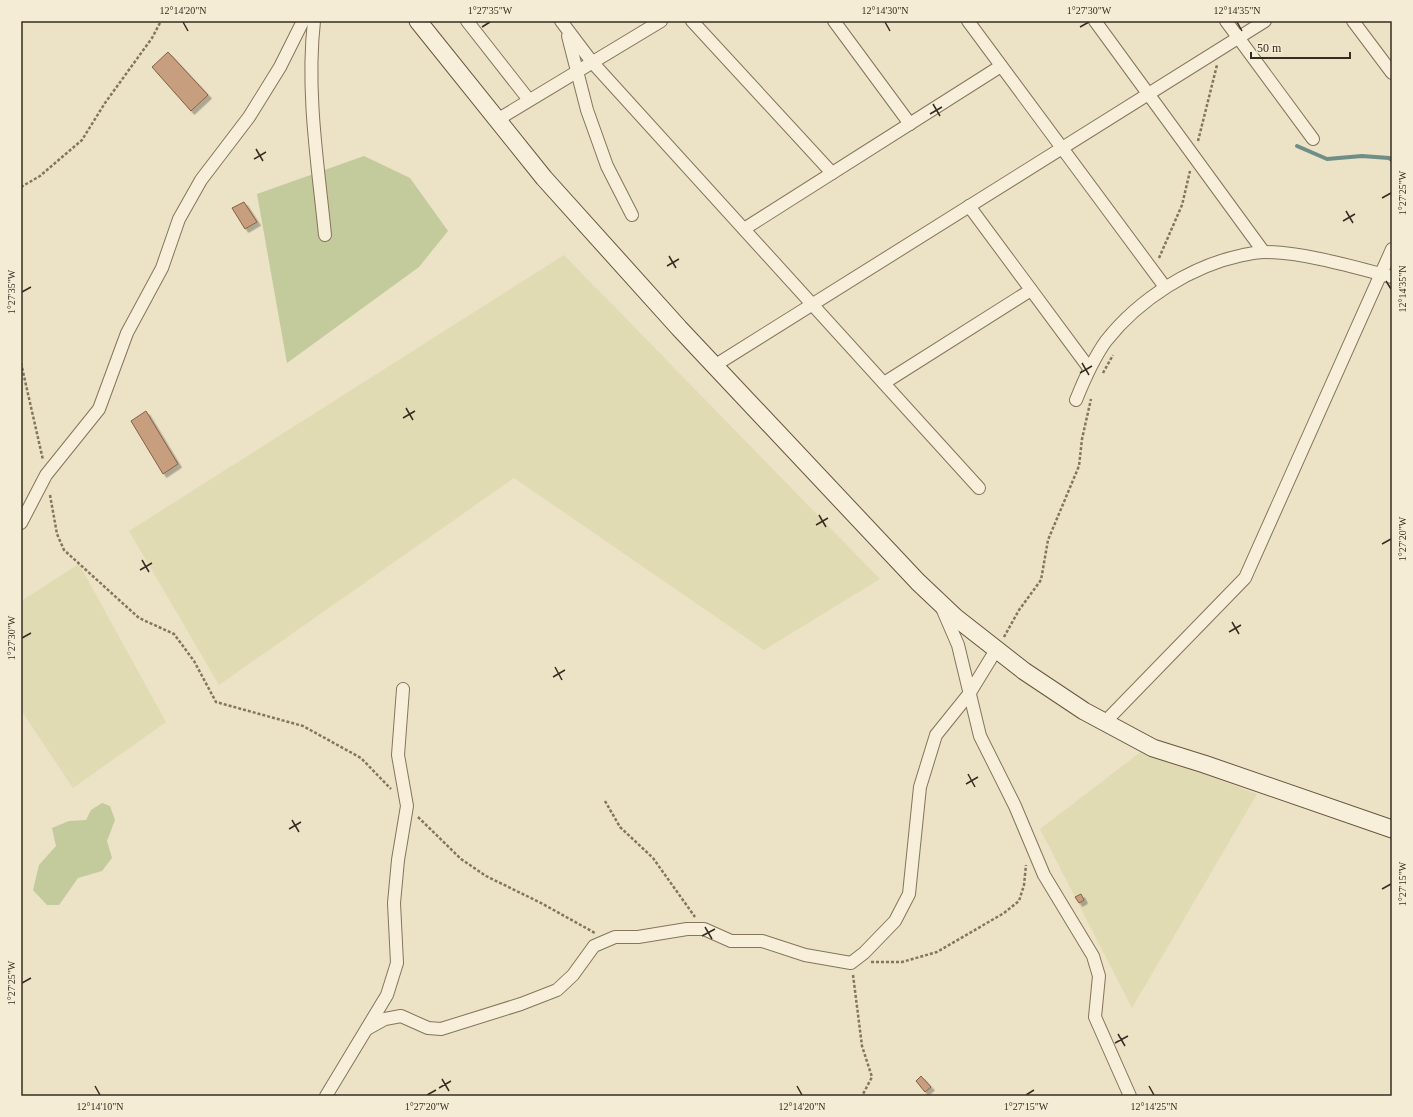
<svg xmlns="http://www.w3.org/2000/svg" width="1413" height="1117" font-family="'Times New Roman',serif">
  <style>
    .farmland { fill: #e1dbb4 }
    .green { fill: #c3ca9b }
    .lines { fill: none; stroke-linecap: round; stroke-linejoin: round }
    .stream { stroke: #6e8e87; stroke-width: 4 }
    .building { fill: #c89f7e; stroke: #845f44; filter: url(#shadow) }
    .street-casing { stroke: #86745d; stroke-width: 14 }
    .secondary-casing { stroke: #685540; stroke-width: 19 }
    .path { stroke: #86745d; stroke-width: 2.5; stroke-dasharray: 3 2; stroke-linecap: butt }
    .street { stroke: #f7efd9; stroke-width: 12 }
    .secondary { stroke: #f7efd9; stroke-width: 17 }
    .ticks { fill: none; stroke: #372c20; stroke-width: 1.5 }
    .neatline { fill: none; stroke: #372c20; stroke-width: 1.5 }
    .ticks-label { font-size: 10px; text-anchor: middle; fill: #372c20 }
  </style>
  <defs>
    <filter id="shadow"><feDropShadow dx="3.5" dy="3.5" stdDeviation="0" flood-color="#0004"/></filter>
  </defs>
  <rect width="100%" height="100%" fill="#ece2c6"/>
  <g class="farmland">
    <path d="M564,255L880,579L764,650L514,478L219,685L129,531Z"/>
    <path d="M79,564L166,722L73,788L21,710V601Z"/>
    <path d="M1142,751L1257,794L1132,1008L1040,829Z"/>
  </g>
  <g class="green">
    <path d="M364,156L410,178L448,231L419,267L287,363L257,194Z"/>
    <path d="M102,803L110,806L115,820L107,841L112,858L102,871L78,878L59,905H47L33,890L39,865L56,846L52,828L69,821L86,820L91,810Z"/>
  </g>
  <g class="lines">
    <path class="stream" d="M1297,146L1327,159L1362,156L1389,158L1392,160"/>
  </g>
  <g class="building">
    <path d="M168,52L208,95L191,111L152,67Z"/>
    <path d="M244,202L257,222L245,229L232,208Z"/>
    <path d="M146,411L178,464L163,474L131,421Z"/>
    <path d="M1081,894L1084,900L1079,903L1075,897Z"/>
    <path d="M921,1076L931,1087L925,1092L916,1081Z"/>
  </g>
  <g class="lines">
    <g class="street-casing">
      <g id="street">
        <path d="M314,21C306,92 318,165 325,235"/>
        <path d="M467,21L529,100"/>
        <path d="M561,21L592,62L979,488"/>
        <path d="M692,21L832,173"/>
        <path d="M834,21L910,124"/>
        <path d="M968,21L1165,287"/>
        <path d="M1095,21L1263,251"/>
        <path d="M1226,21L1313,139"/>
        <path d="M1353,21L1392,73"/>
        <path d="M568,36L587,110L607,166L632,215"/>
        <path d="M497,120L661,21"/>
        <path d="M969,206L1089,368"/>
        <path d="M744,229L1001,66"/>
        <path d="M714,366L1265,21"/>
        <path d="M884,383L1031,290"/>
        <path d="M1076,400C1084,380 1093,359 1106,341C1139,299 1191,266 1243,255C1249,254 1257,252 1264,252C1303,252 1354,267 1392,277"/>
        <path d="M21,523L46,475L99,409L127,333L162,268L179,219L201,180L249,117L280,67L303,21"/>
        <path d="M942,608L958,645L980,736L1015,806L1044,875L1093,956L1099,976L1095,1017L1130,1096"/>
        <path d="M1105,722L1245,578L1392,249"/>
        <path d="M367,1029L385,1019L401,1016L428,1028L441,1029L521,1004L557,990L573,975L594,946L615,937H638L687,929H704L731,941H762L805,955L851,963L864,953L895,921L909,894L920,787L936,735L969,694L996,650"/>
        <path d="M326,1096L387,995L397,963L394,903L398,860L407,806L398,755L403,689"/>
      </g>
    </g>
    <g class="secondary-casing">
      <path id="secondary" d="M418,21L544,178L679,328L918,582L955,617L1024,671L1084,711L1153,748L1204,764L1392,829"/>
    </g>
    <g class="path">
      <path d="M1198,141L1217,65"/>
      <path d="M21,187L40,176L82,140L105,103L152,38L161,21"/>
      <path d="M1159,258L1182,205L1190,171"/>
      <path d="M21,363L43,460"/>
      <path d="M1103,373L1113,355"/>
      <path d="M50,495L57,534L64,550L139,618L174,634L194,661L216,702L303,726L361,758L391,789"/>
      <path d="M1004,637L1019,610L1041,580L1048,540L1079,466L1082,439L1091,399"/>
      <path d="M605,801L620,827L653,858L695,917"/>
      <path d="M418,817L461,859L486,876L541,903L595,933"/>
      <path d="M871,962H902L937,952L1004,913L1019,901L1024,885L1026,865"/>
      <path d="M853,975L862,1046L872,1077L862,1096"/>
    </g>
    <use href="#street" class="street"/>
    <use href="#secondary" class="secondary"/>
  </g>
  <path class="ticks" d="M183,22L188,31M885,22L890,31M1237,22L1242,31M482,27L490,22M1080,27L1089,22M933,104L940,116M930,114L942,107M256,149L263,161M254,159L266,152M1382,198L1391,193M1346,211L1353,223M1343,221L1355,214M669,256L676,268M667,266L679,259M1386,281L1391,289M22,292L31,287M1082,363L1089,375M1080,373L1092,366M406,408L413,420M403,418L415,411M819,515L826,527M816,525L828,518M1382,544L1391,539M142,560L149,572M140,570L152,563M1232,622L1239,634M1229,632L1241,625M22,638L31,633M555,667L562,680M553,677L565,670M968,774L975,787M966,784L978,777M292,820L299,832M289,829L301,822M1382,889L1391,884M705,927L712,939M702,936L715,929M22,983L31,978M1118,1034L1125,1046M1115,1043L1128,1036M442,1079L449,1091M95,1086L100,1095M797,1086L802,1095M1149,1086L1154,1095M439,1088L451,1081M427,1095L436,1090M1026,1095L1034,1090"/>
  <rect width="1413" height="1117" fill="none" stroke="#f4ecd5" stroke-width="44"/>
  <path d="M1251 52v6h99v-6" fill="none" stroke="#372c20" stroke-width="2"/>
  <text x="1257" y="52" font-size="12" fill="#372c20" stroke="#f4ecd5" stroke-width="3" paint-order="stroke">50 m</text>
  <rect x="22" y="22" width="1369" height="1073" class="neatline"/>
  <g class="ticks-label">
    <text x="183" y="14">12°14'20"N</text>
    <text x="490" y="14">1°27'35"W</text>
    <text x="885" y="14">12°14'30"N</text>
    <text x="1089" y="14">1°27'30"W</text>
    <text x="1237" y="14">12°14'35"N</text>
    <text transform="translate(1402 193) rotate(-90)" y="4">1°27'25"W</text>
    <text transform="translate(1402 289) rotate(-90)" y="4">12°14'35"N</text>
    <text transform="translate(11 292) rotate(-90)" y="4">1°27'35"W</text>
    <text transform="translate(1402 539) rotate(-90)" y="4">1°27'20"W</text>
    <text transform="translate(11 638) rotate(-90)" y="4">1°27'30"W</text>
    <text transform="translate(1402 884) rotate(-90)" y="4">1°27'15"W</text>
    <text transform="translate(11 983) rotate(-90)" y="4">1°27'25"W</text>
    <text x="100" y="1110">12°14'10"N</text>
    <text x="427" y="1110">1°27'20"W</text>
    <text x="802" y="1110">12°14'20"N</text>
    <text x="1026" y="1110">1°27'15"W</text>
    <text x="1154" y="1110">12°14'25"N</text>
  </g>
</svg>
